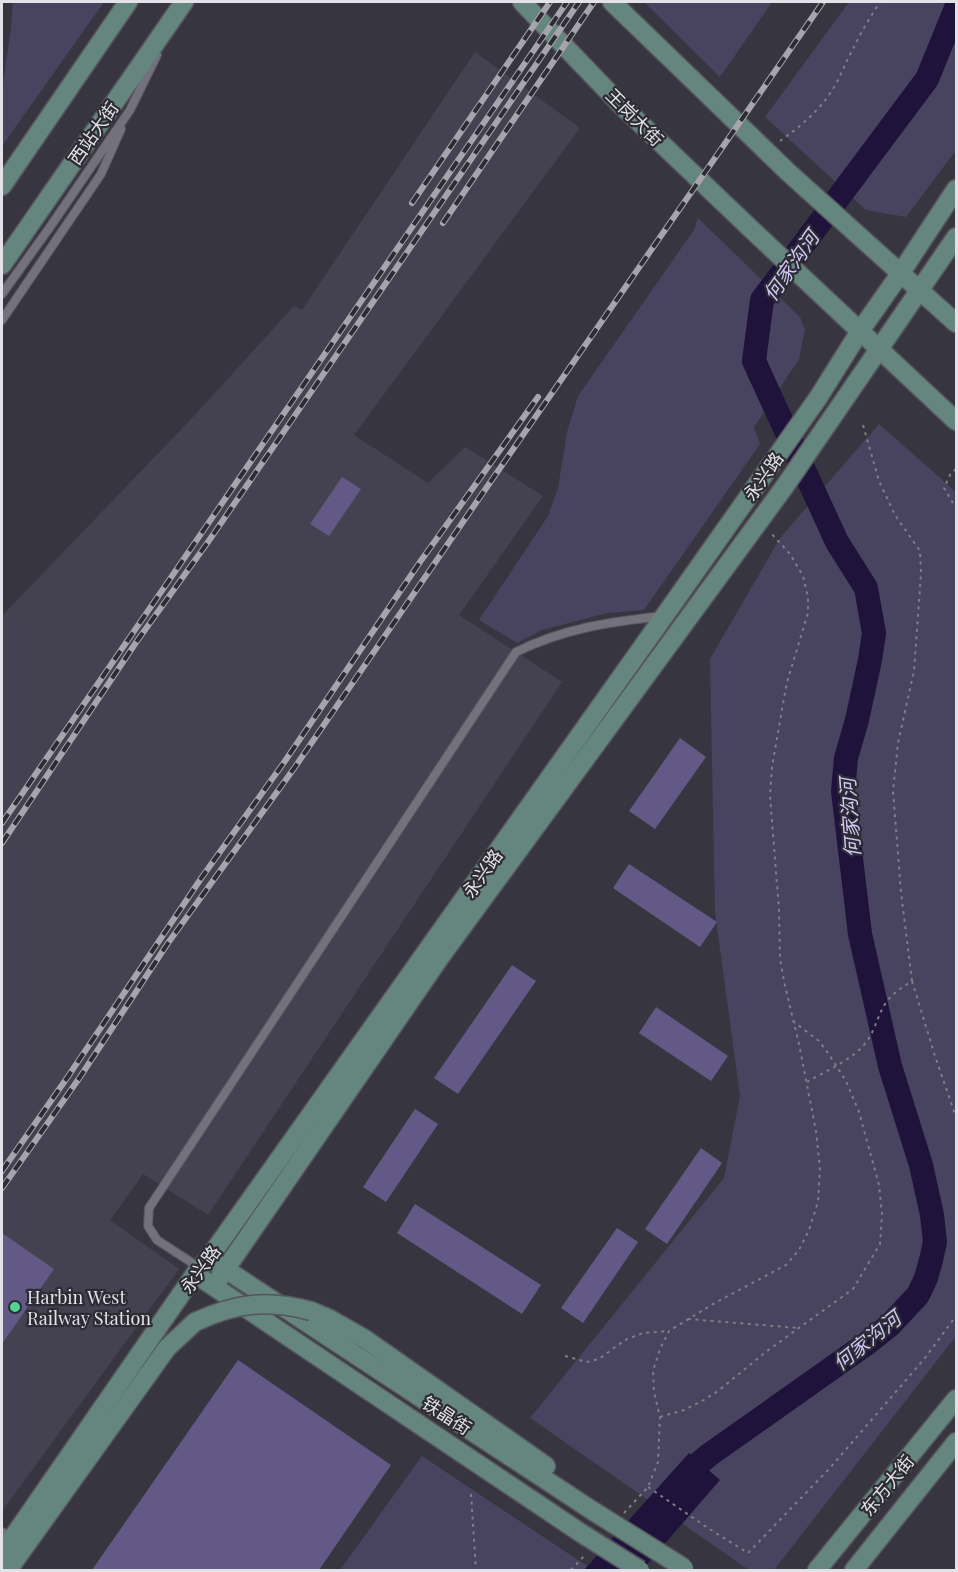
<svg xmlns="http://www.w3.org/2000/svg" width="958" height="1572" font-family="'Playfair Display','Noto Sans SC',serif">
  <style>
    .built { fill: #444250 }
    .green { fill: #48435f }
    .water { fill: #1f133b }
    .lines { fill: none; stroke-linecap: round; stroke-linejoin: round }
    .river { stroke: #1f133b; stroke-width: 24 }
    .building { fill: #635987 }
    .lane-casing { stroke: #56545c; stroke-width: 10 }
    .secondary-casing { stroke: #56545c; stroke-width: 21 }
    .path { stroke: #7f7e86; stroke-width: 2; stroke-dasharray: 3 4.5; stroke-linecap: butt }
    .lane { stroke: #73717c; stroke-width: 8 }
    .secondary { stroke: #65867e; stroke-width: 18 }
    .rail-casing { stroke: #a6a5ad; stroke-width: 6 }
    .rail { stroke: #2d2c35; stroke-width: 4; stroke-dasharray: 11; stroke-linecap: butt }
    .secondary-bridge-casing { stroke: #56545c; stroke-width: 21; stroke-linecap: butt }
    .secondary-bridge { stroke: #65867e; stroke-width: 18 }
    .poi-dot { fill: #53d396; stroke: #2d2c35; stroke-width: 2 }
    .labels { text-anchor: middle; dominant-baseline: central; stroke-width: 4.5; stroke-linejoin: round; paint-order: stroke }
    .street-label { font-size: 18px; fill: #e3e2e8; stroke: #2d2c35 }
    .poi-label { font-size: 18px; fill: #e3e2e8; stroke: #2d2c35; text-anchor: start }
    .water-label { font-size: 20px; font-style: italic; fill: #cfc7f4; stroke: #2d2c35 }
  </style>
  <rect width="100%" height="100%" fill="#373640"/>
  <path class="built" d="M475,52L580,128L354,435L428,483L465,447L543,496L459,615L562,682L208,1215L143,1174L110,1220L179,1269L2,1511V616L194,416L294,306L302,310Z"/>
  <g class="green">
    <path d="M13,2H104L2,146V89L11,28Z"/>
    <path d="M644,2H772L720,77Z"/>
    <path d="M849,2H956V150L906,217L866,210L765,117Z"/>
    <path d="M698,218L800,317L805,330L799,359L754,427L760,444L644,610L607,613L542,630L517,643L479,620L548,516L558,488L567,432L578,396L694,230Z"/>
    <path d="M879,424L956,492V1336L774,1570H749L530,1418L724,1178L740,1096L715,912L710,659L780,538Z"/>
    <path d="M422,1456L593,1570H340Z"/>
  </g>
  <path class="water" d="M689,1453L720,1480L642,1570H584Z"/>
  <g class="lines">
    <path class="river" d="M678,1487L690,1471L709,1455L866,1344L890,1325L918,1295L926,1278L931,1260L935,1242L932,1215L921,1165L890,1066L860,934L843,791L846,758L857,720L870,660L874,633L866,588L837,542L754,361L762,300L927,79L956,8"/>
  </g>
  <g class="building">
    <path d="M342,477L361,489L329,536L310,524Z"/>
    <path d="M680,738L706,757L655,829L629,811Z"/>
    <path d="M629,864L717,922L700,947L613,888Z"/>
    <path d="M512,965L536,981L458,1094L434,1078Z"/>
    <path d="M656,1007L728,1056L711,1081L639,1033Z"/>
    <path d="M415,1109L438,1124L386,1202L363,1187Z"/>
    <path d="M701,1148L722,1163L667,1244L645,1229Z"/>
    <path d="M415,1204L541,1285L522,1314L397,1233Z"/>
    <path d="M617,1228L638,1242L583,1323L561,1308Z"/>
    <path d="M2,1233L54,1269L2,1344Z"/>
    <path d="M238,1360L391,1465L319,1570H92Z"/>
  </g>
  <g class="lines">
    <g class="lane-casing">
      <g id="lane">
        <path d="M2,294L50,227L130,110L157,55"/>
        <path d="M2,320L101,174L121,129"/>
        <path d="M200,1268L157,1240L148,1226L149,1208L516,652C565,628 609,622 663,616"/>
        <path d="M2,1532L12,1539"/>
      </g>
    </g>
    <g class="secondary-casing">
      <g id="secondary">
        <path d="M522,2L622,106L751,229L956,421"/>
        <path d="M612,2L789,173L956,323"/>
        <path d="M2,186L128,2"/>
        <path d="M2,265L184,2"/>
        <path d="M216,1263L593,1511"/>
        <path d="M204,1280L581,1533"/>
        <path d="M214,1286L441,956L785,486L956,237"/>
        <path d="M311,1311L330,1319L365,1339L546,1466"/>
        <path d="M2,1553L195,1274L209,1258L665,615L818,398L860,331L900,274L956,189"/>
        <path d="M8,1570L167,1348L195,1322"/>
        <path d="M817,1570L956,1399"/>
        <path d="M854,1570L956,1442"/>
      </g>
    </g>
    <g class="path">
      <path d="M780,141C800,127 820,110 833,89C841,76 845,63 852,51C860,34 870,17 880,2"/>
      <path d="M956,469L951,473L944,488L956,508"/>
      <path d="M912,981L935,1056L956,1117"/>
      <path d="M807,1082C824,1072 849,1061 862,1047C875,1034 877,1015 887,1001C894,992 903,987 912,981L901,892L893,791L898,743L914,671L921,573L920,551L895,515L879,481L863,425"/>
      <path d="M688,1319L798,1328"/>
      <path d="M565,1356L587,1362L599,1359L625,1340L643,1333L669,1331"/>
      <path d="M660,1417L684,1410L702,1401L718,1391L767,1351L853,1289L880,1244L882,1214L879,1185L859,1112L846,1081L828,1053L819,1041L794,1022"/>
      <path d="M648,1487L711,1530L748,1553L830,1468L925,1358L956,1316"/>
      <path d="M471,1494L476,1570"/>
      <path d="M624,1513L648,1487L658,1462L660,1417L654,1392L653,1371L660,1349L669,1331L713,1304L786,1265L799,1250L809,1230L818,1202L820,1168L816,1131L799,1044L785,986L780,959L779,910L770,796L772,767L781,715L787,682L808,613V597L803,576L790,554L770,532"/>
      <path d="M571,1570L585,1555"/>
    </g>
    <use href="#lane" class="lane"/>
    <use href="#secondary" class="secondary"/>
    <g class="rail-casing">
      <g id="rail">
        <path d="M412,203L550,2"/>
        <path d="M443,223L594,2"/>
        <path d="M2,823L567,2"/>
        <path d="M2,843L137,641L208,542L579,2"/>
        <path d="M2,1171L69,1075L202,877L285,761L420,562L538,397"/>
        <path d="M2,1188L80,1077L168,943L295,767L480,497L823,2"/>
      </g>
    </g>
    <use href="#rail" class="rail"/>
    <g class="secondary-bridge-casing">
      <g id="secondary-bridge">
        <path d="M195,1322C236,1303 267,1299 311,1311"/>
        <path d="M593,1511L684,1568"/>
        <path d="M581,1533L640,1570"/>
      </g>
    </g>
    <use href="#secondary-bridge" class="secondary-bridge"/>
  </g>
  <circle class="poi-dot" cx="15" cy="1307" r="6"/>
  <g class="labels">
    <g class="street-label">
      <text transform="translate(635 117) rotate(45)">王岗大街</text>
      <text transform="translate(93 133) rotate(-55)">西站大街</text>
      <text transform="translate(763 476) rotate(-55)">永兴路</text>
      <text transform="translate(482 873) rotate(-55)">永兴路</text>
      <text transform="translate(200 1269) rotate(-54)">永兴路</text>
      <text transform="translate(447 1415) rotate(33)">铁晶街</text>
      <text transform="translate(887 1485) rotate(-51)">东方大街</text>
    </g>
    <g class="poi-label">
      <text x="27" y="1297">Harbin West<tspan x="27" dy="21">Railway Station</tspan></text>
    </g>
    <g class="water-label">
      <text transform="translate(790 265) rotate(-55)">何家沟河</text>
      <text transform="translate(849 818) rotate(-94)">何家沟河</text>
      <text transform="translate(866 1340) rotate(-39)">何家沟河</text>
    </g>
  </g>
  <rect width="958" height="1572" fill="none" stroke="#e3e2e8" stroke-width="6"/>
</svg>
